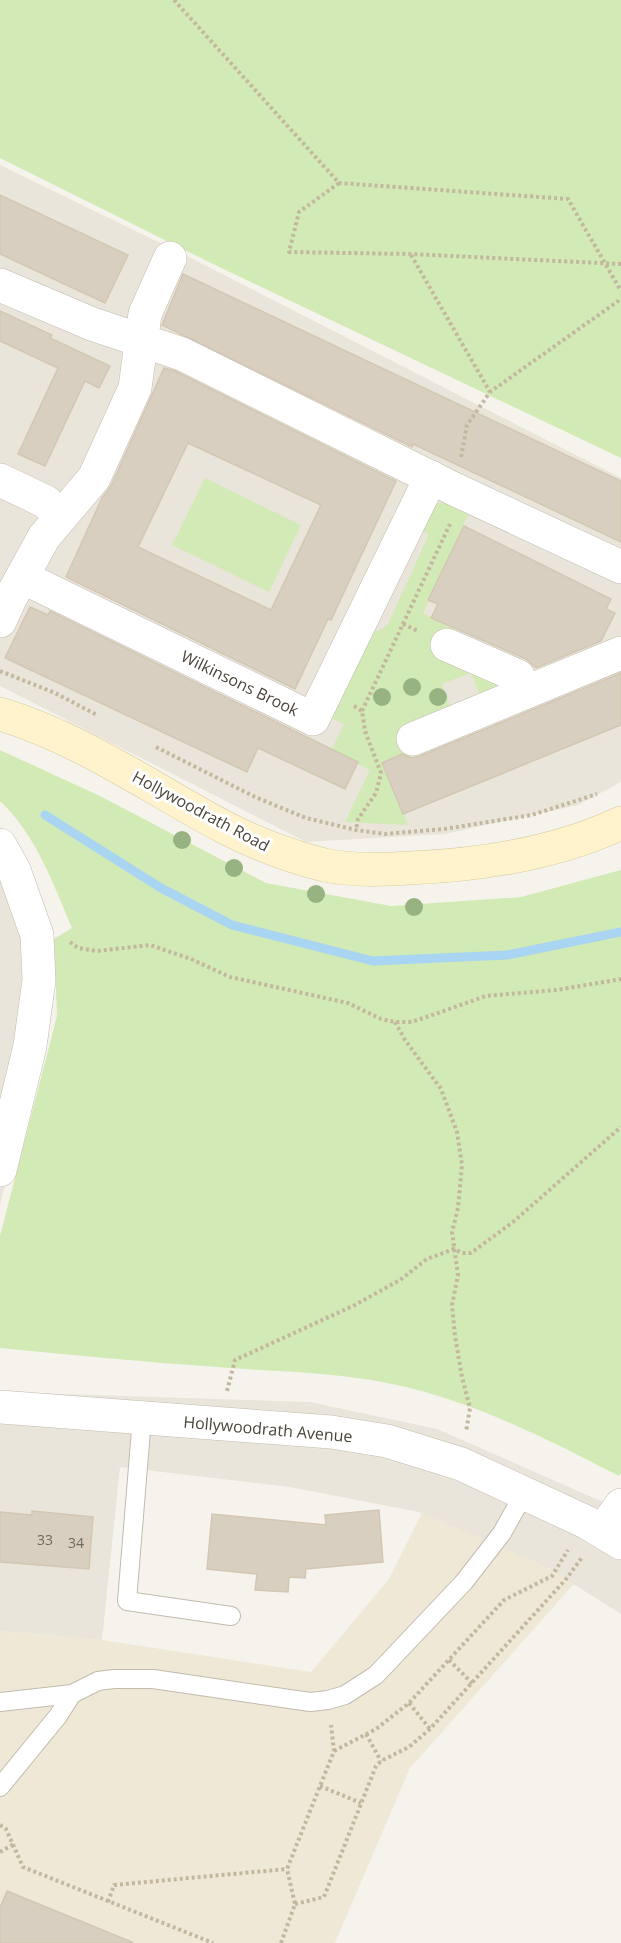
<svg xmlns="http://www.w3.org/2000/svg" width="621" height="1943" font-family="'Open Sans',sans-serif">
  <style>
    .residential { fill: #eae5da }
    .education { fill: #efe8d6 }
    .green { fill: #d2eab5 }
    .lines { fill: none; stroke-linecap: round; stroke-linejoin: round }
    .stream { stroke: #a9d4f2; stroke-width: 9 }
    .building { fill: #d8cfc1; stroke: #d3c7b4; stroke-width: 1.5; fill-rule: evenodd }
    .lane-casing { stroke: #c2bbae; stroke-width: 20 }
    .street-casing { stroke: #c2bbae; stroke-width: 34 }
    .secondary-casing { stroke: #d6c79b; stroke-width: 34 }
    .path { stroke: #c4b79f; stroke-width: 4; stroke-dasharray: 3 3; stroke-linecap: butt }
    .lane { stroke: #fff; stroke-width: 18 }
    .street { stroke: #fff; stroke-width: 33 }
    .secondary { stroke: #fff3cd; stroke-width: 33 }
    .tree { fill: #97b381 }
    .labels { text-anchor: middle; dominant-baseline: central; stroke-width: 6; stroke-linejoin: round; paint-order: stroke }
    .number-label { font-size: 14px; fill: #6e675b }
    .street-label { font-size: 16px; fill: #4b4439; stroke: #fff }
  </style>
  <rect width="100%" height="100%" fill="#f6f3ec"/>
  <g class="residential">
    <path d="M0,165L183,254L621,478V782L578,805L445,834L306,842L0,686Z"/>
    <path d="M0,862L31,932L37,1045L0,1206Z"/>
    <path d="M0,1392L310,1402L437,1429L603,1502L621,1517V1614L548,1568L419,1512L290,1487L120,1467L102,1640L0,1631Z"/>
  </g>
  <path class="education" d="M422,1513L548,1568L574,1584L410,1768L335,1943H0V1631L102,1640L311,1672L389,1579Z"/>
  <g class="green">
    <path d="M0,0H621V458L217,266L0,158Z"/>
    <path d="M205,478L301,525L269,592L172,545Z"/>
    <path d="M445,502L469,513L423,613L454,628L444,649L503,678L494,696L482,701L471,673L442,684L453,714L404,732L413,756L386,767L408,825L345,822L370,770L331,751L344,724L327,716L369,631H379L388,624L429,534L418,529L429,505Z"/>
    <path d="M0,750L100,796L266,883L391,906L521,897L621,870V1473L619,1476C551,1441 481,1405 406,1387C344,1372 280,1372 217,1367C144,1362 72,1355 0,1348V1236L57,1016L54,939L72,928C53,883 36,835 0,801Z"/>
  </g>
  <g class="lines">
    <path class="stream" d="M45,815L161,888L232,925L373,961L507,955L621,932"/>
  </g>
  <g class="building">
    <path d="M0,195L128,255L105,303L0,254Z"/>
    <path d="M183,274L621,481V542L413,444L412,447L162,325Z"/>
    <path d="M0,311L52,335L50,338L110,366L99,388L85,381L45,466L18,454L58,368L0,341Z"/>
    <path d="M164,368L175,371L396,481L331,620L328,619L295,689L66,577L102,498L111,486ZM188,443L321,505L271,610L138,547Z"/>
    <path d="M464,526L611,599L606,609L615,613L601,641L536,668L526,659L431,618L438,604L428,600Z"/>
    <path d="M30,607L48,615L50,611L358,762L345,789L258,748L247,772L5,658Z"/>
    <path d="M621,673V725L403,814L382,763L402,754L411,758L420,756Z"/>
    <path d="M379,1510L383,1562L306,1569L305,1578L289,1577L288,1592L255,1590L257,1574L207,1569L212,1514L326,1525L325,1515Z"/>
    <path d="M32,1511L93,1517L89,1569L0,1562V1512L32,1515Z"/>
    <path d="M7,1891L132,1942L131,1943H0V1908Z"/>
  </g>
  <g class="lines">
    <g class="lane-casing">
      <g id="lane">
        <path d="M142,1418L127,1601L231,1616"/>
        <path d="M0,1702L72,1694L98,1681L114,1679H153L310,1702L328,1700L345,1695L376,1675L464,1582L502,1533L525,1492"/>
        <path d="M0,1787L58,1716L72,1694"/>
      </g>
    </g>
    <g class="street-casing">
      <g id="street">
        <path d="M0,285L92,324L182,354L454,489L621,567"/>
        <path d="M0,480L46,502L61,517"/>
        <path d="M22,577L313,719L431,477"/>
        <path d="M0,621L11,597L44,537L94,478L135,388L145,314L170,258"/>
        <path d="M447,645L518,676L526,691"/>
        <path d="M413,739L621,653"/>
        <path d="M0,845L14,870L37,935L39,980L30,1046L0,1170"/>
        <path d="M0,1407L331,1432L387,1441L461,1464L586,1522L621,1543"/>
        <path d="M602,1531L621,1505"/>
      </g>
    </g>
    <g class="secondary-casing">
      <path id="secondary" d="M0,714C80,738 149,787 222,826C254,843 289,856 324,865C352,871 382,870 410,868C482,865 555,854 621,823"/>
    </g>
    <g class="path">
      <path d="M174,0L339,183L568,199L621,291"/>
      <path d="M339,183L299,212L289,252L410,254L621,264"/>
      <path d="M411,255L490,392"/>
      <path d="M461,457L467,425L490,392L621,299"/>
      <path d="M403,624L418,631"/>
      <path d="M0,671L55,693L97,715"/>
      <path d="M354,706L362,711L365,731L381,773L376,793L358,819L356,830"/>
      <path d="M362,711L450,524"/>
      <path d="M156,747L255,797L306,818L356,830L385,834L444,829L532,815L597,794"/>
      <path d="M70,942L78,948L97,951L150,945L191,959L230,977L348,1003L381,1019L395,1022H412L486,996L557,990L621,979"/>
      <path d="M395,1022L405,1040L441,1089L457,1132L462,1165L458,1208L452,1232L458,1275L452,1305L455,1336L462,1377L470,1408L466,1432"/>
      <path d="M227,1391L235,1360L353,1306L400,1280L427,1259L454,1249L462,1253H471L513,1222L621,1127"/>
      <path d="M449,1660L473,1684"/>
      <path d="M409,1703L430,1729"/>
      <path d="M366,1734L381,1761"/>
      <path d="M334,1751L376,1729L409,1703L504,1600L552,1576L568,1550"/>
      <path d="M320,1786L361,1803"/>
      <path d="M0,1825L6,1829L23,1867L213,1943"/>
      <path d="M0,1852L14,1844"/>
      <path d="M108,1902L114,1885L287,1869"/>
      <path d="M295,1904L324,1897L376,1766L381,1761L409,1747L430,1729L567,1578L583,1556"/>
      <path d="M281,1943L295,1904L287,1869L334,1751L331,1725"/>
    </g>
    <use href="#lane" class="lane"/>
    <use href="#street" class="street"/>
    <use href="#secondary" class="secondary"/>
  </g>
  <g class="tree">
    <circle cx="412" cy="687" r="9"/>
    <circle cx="382" cy="697" r="9"/>
    <circle cx="438" cy="697" r="9"/>
    <circle cx="182" cy="840" r="9"/>
    <circle cx="234" cy="868" r="9"/>
    <circle cx="316" cy="894" r="9"/>
    <circle cx="414" cy="907" r="9"/>
  </g>
  <g class="labels">
    <g class="number-label">
      <text x="45" y="1539">33</text>
      <text x="76" y="1542">34</text>
    </g>
    <g class="street-label">
      <text transform="translate(240 683) rotate(26)">Wilkinsons Brook</text>
      <text transform="translate(201 811) rotate(28)">Hollywoodrath Road</text>
      <text transform="translate(268 1429) rotate(5)">Hollywoodrath Avenue</text>
    </g>
  </g>
</svg>
